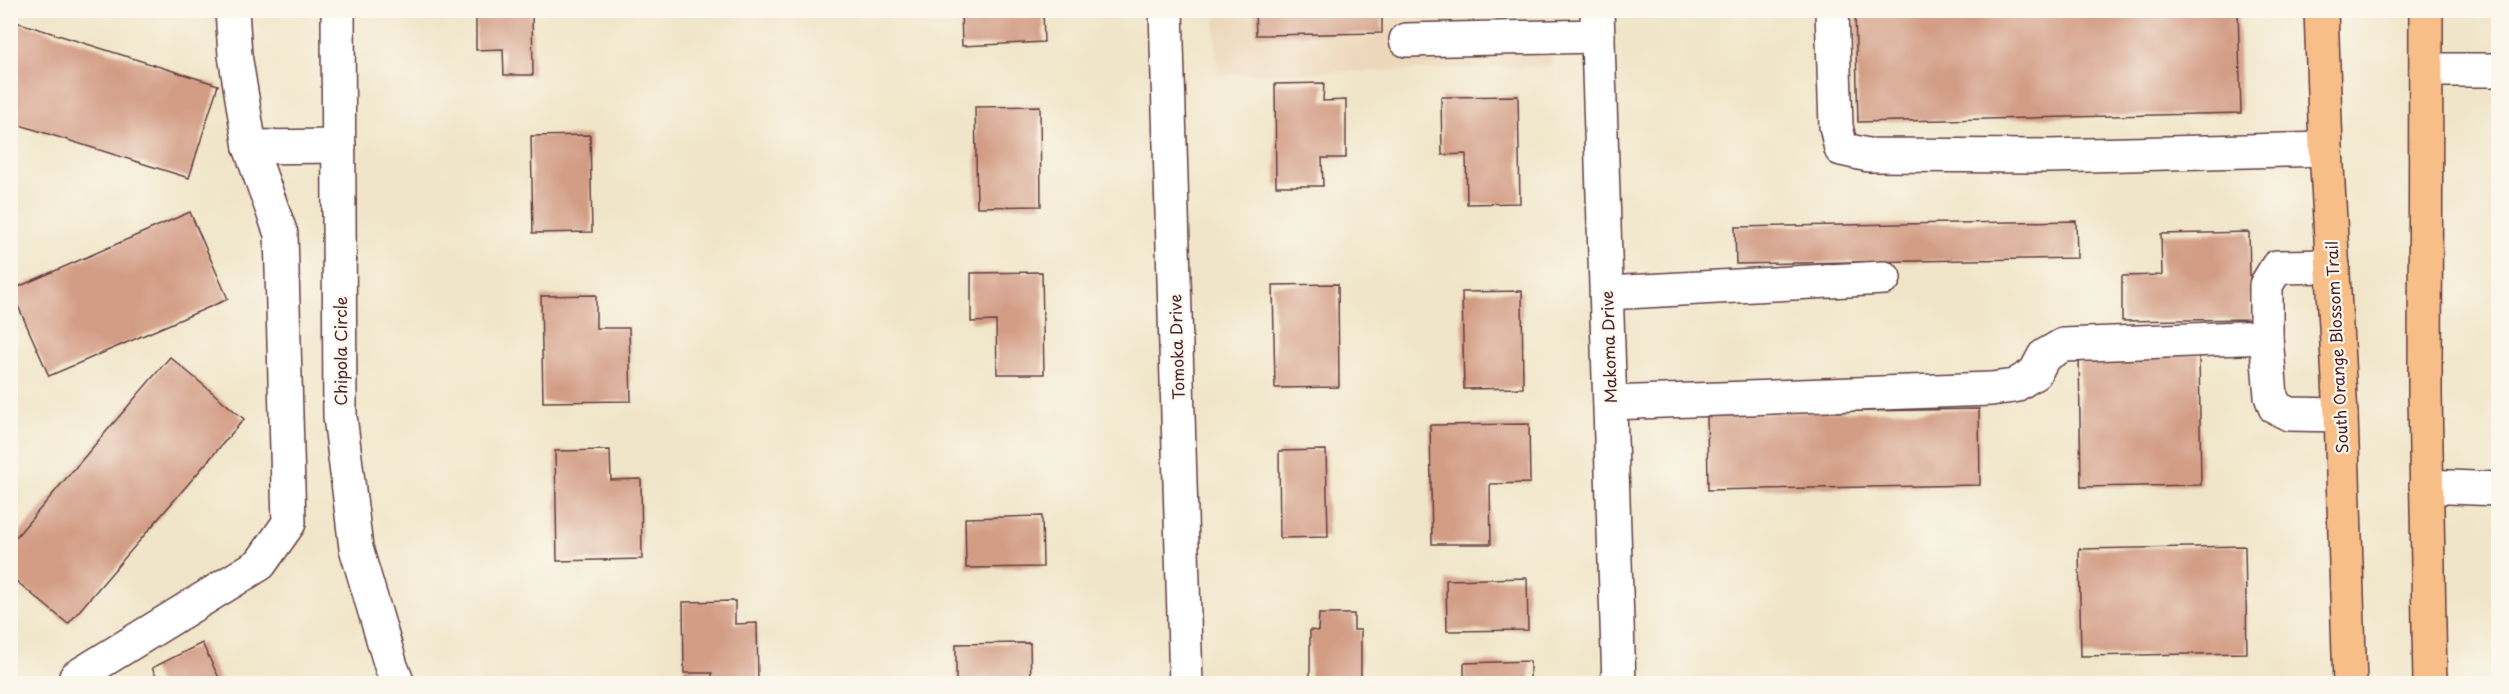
<svg xmlns="http://www.w3.org/2000/svg" width="2509" height="694" font-family="'Playpen Sans',sans-serif">
  <style>
    .built { fill: #edd7ba }
    .building { fill: #d39d85 }
    .lines { fill: none; stroke-linecap: round; stroke-linejoin: round }
    .minor-casing { stroke: #633d43; stroke-width: 36 }
    .major-casing { stroke: #633d43; stroke-width: 36 }
    .minor { stroke: #fff; stroke-width: 33 }
    .major { stroke: #f7be88; stroke-width: 33 }
    .labels { text-anchor: middle; dominant-baseline: central; stroke-width: 4.5; stroke-linejoin: round; paint-order: stroke }
    .street-label { font-size: 16px; fill: #4a1f2b; stroke: #fbf7ec }
  </style>
  <rect width="100%" height="100%" fill="#fbf7ec"/>
  <filter id="ink" filterUnits="userSpaceOnUse"><feTurbulence type="fractalNoise" baseFrequency=".0167" numOctaves="2"/><feDisplacementMap in="SourceGraphic" scale="12" xChannelSelector="R" yChannelSelector="G"/><feConvolveMatrix kernelMatrix="1 2 1 2 8 2 1 2 1" color-interpolation-filters="sRGB"/></filter>
  <filter id="wash" filterUnits="userSpaceOnUse"><feTurbulence type="fractalNoise" baseFrequency=".008" numOctaves="4" result="noise"/><feDisplacementMap in="SourceGraphic" scale="24" xChannelSelector="R" yChannelSelector="G"/><feGaussianBlur stdDeviation="1.35" result="paint"/><feColorMatrix in="noise" values="0 0 0 0 0 0 0 0 0 0 0 0 0 0 0 0 0 1.4 0 .05"/><feComposite in="paint" operator="in"/></filter>
  <g filter="url(#wash)">
    <rect width="100%" height="100%" fill="#f0e5c8"/>
    <path class="built" d="M1215,11H1550L1552,66L1217,75Z"/>
    <g id="blocks">
      <g class="building">
        <path d="M476,10H532L533,75H504L503,49L476,50Z"/>
        <path d="M961,10H1043L1044,42L962,46Z"/>
        <path d="M1255,10H1418V13L1382,14V33L1256,35Z"/>
        <path d="M1943,10H2238L2241,113L1858,122L1855,12Z"/>
        <path d="M10,20L218,85L189,178L10,122Z"/>
        <path d="M1324,83L1323,101L1346,100V158H1322L1323,186H1276L1275,84Z"/>
        <path d="M1518,96L1520,203L1467,204L1466,154L1442,155L1441,97Z"/>
        <path d="M1040,106L1041,206L977,207L975,107Z"/>
        <path d="M590,135L592,232L533,233L531,136Z"/>
        <path d="M190,212L228,299L49,376L11,290Z"/>
        <path d="M2076,221L2077,258L1736,264L1735,227Z"/>
        <path d="M2249,232L2251,319L2122,321V276L2162,275L2161,234Z"/>
        <path d="M1042,272L1044,374H997L996,321L971,322V273Z"/>
        <path d="M1338,284L1339,387L1275,388L1273,285Z"/>
        <path d="M1522,291L1523,388L1464,389L1462,292Z"/>
        <path d="M596,295V328H629L631,401L543,402L541,296Z"/>
        <path d="M2199,354L2201,485L2081,487L2079,356Z"/>
        <path d="M170,357L244,419L68,624L10,576V544Z"/>
        <path d="M1979,409L1980,485L1708,490L1707,414Z"/>
        <path d="M1529,424L1530,483L1490,484L1491,544H1432L1430,425Z"/>
        <path d="M610,450L611,480L641,479L642,559L557,561L555,451Z"/>
        <path d="M1326,450L1328,537L1280,538L1279,451Z"/>
        <path d="M1042,516L1043,567L966,568L965,518Z"/>
        <path d="M2245,546L2247,653L2081,656L2079,549Z"/>
        <path d="M1527,578L1528,630L1447,631L1446,580Z"/>
        <path d="M735,601V624L757,623L758,684H712V673H684L683,602Z"/>
        <path d="M1319,614H1354V630H1361V684H1310V630L1318,631Z"/>
        <path d="M202,643L222,684H160L152,668Z"/>
        <path d="M1030,643L1031,684H956V644Z"/>
        <path d="M1530,661V684H1464V663Z"/>
      </g>
    </g>
  </g>
  <g filter="url(#ink)">
    <use href="#blocks" fill-opacity="0" stroke="#633d43" stroke-width="1.5"/>
    <g class="lines">
      <g class="minor-casing">
        <g id="minor">
          <path d="M338,10L340,416L356,548L391,666L398,684"/>
          <path d="M1166,10L1186,684"/>
          <path d="M1597,10L1619,684"/>
          <path d="M1832,10L1836,126L1841,149L1868,155L2049,156L2326,149"/>
          <path d="M1406,40L1598,36"/>
          <path d="M2426,70H2498"/>
          <path d="M250,147L339,146"/>
          <path d="M1607,293L1884,278"/>
          <path d="M2266,337V285L2277,267L2333,266"/>
          <path d="M1610,403L1991,389L2014,386L2035,373L2044,356L2063,345L2266,337L2271,396L2275,407L2289,414L2341,415"/>
          <path d="M2426,486L2498,489"/>
          <path d="M76,677L260,564L289,523L281,234L250,147L235,55L232,10"/>
        </g>
      </g>
      <g class="major-casing">
        <g id="major">
          <path d="M2321,10L2326,149L2341,415L2350,684"/>
          <path d="M2426,10L2425,393L2430,684"/>
        </g>
      </g>
      <use href="#minor" class="minor"/>
      <use href="#major" class="major"/>
    </g>
  </g>
  <g class="labels">
    <g class="street-label">
      <text transform="translate(1176 347) rotate(-92)">Tomoka Drive</text>
      <text transform="translate(1608 347) rotate(-92)">Makoma Drive</text>
      <text transform="translate(2336 347) rotate(-93)">South Orange Blossom Trail</text>
      <text transform="translate(340 351) rotate(-90)">Chipola Circle</text>
    </g>
  </g>
  <rect width="2509" height="694" fill="none" stroke="#fbf7ec" stroke-width="36"/>
</svg>
